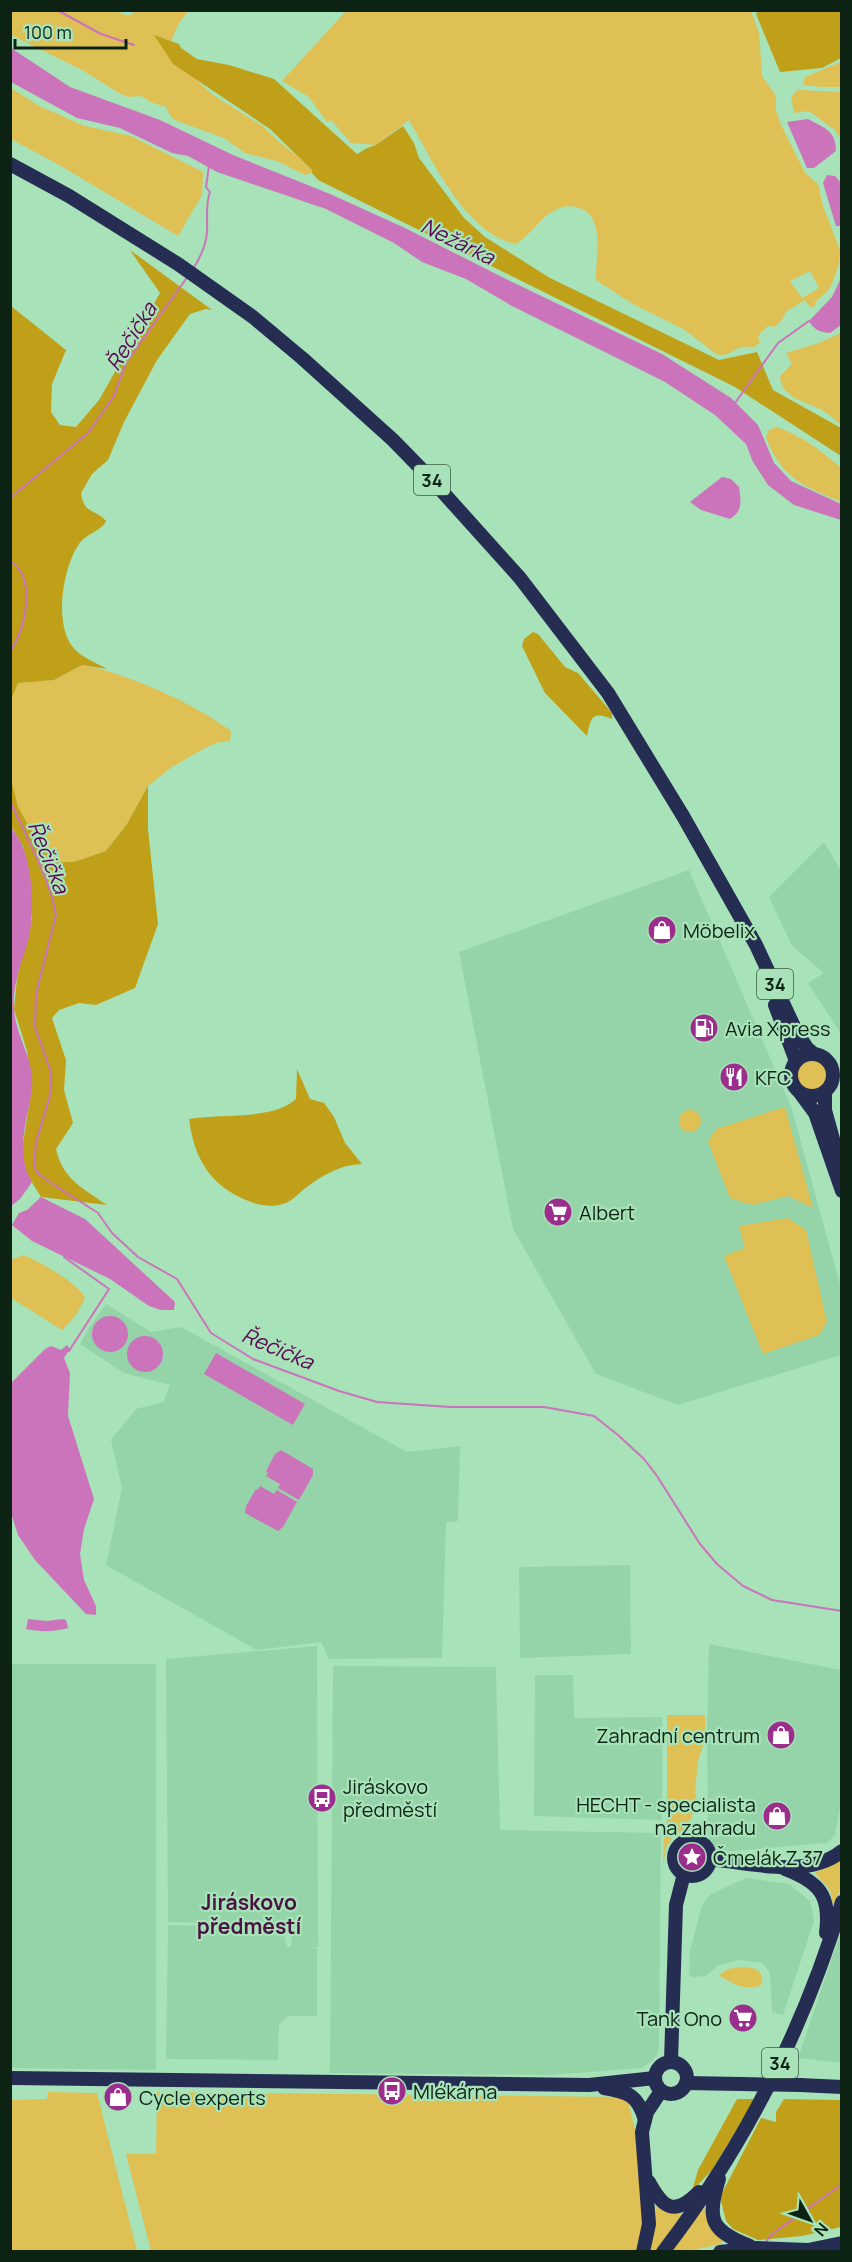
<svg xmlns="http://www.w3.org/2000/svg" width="852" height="2262" font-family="Manrope,sans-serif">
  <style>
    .built { fill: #95d4a9 }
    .green { fill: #dec054; fill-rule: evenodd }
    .forest { fill: #c0a018 }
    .water { fill: #cb74bb }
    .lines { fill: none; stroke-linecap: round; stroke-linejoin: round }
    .stream { stroke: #cb74bb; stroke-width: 2 }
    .major { stroke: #262d53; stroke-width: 14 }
    .major-bridge { stroke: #262d53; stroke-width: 14 }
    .labels { text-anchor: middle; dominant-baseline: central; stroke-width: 4.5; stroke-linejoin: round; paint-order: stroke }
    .shield { fill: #a8e2b9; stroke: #3b5c46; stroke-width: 1.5 }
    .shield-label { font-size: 18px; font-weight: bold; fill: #0c2314 }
    .poi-label { font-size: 20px; fill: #0c2314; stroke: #a8e2b9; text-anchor: start }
    .water-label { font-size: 21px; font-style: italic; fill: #5b0952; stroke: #a8e2b9 }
    .neighbourhood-label { font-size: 21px; font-weight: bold; fill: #491442; stroke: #a8e2b9 }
  </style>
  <rect width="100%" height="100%" fill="#a8e2b9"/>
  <g class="built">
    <path d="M824,842L841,871V1034L808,983L824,973L792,946L769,897Z"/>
    <path d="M689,870L791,1106L841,1288V1355L678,1405L596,1374L513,1229L459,952Z"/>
    <path d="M106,1304L151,1332L181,1327L407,1452L460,1446L458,1521L446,1522L442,1658L329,1659L321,1642L257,1650L106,1565L122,1488L111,1440L136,1409L163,1402L170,1385L124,1373L80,1344L92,1323Z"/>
    <path d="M630,1565L631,1654L520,1658L519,1567Z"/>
    <path d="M709,1644L841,1670V1802L835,1835L827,1843L722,1852L710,1844L708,1834L707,1733Z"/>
    <path d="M317,1646L318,1947H305L317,1948V2016H288L279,2025L278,2060L166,2059L168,1925L283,1927L287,1947H291L292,1925L168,1922L166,1659Z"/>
    <path d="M11,1664H156V2070L11,2068Z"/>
    <path d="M333,1666L496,1667L500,1830L661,1833L659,2045L658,2053L653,2060L642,2068L550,2075L330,2073Z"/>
    <path d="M535,1675H573L574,1718L662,1717V1820L534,1816Z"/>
    <path d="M746,1878L789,1884L810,1901L814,1921L783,2015L772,2012L770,1973L762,1963L739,1960L719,1965L705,1976L693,1977L689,1974L690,1951L702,1905L711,1894Z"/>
    <path d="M841,1932V2063L798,2058Z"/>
  </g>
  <g class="green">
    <path d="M10,11H116L128,16L137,11H188L179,23L171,41L155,36L173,64L193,77L213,95L264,127C269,136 302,158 312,170V173L305,175L277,161L245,153L224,138L177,121L171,117L166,107L150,102L141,96L128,97L119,93L82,70L11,35Z"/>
    <path d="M346,11H751L759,33L762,76L776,96V110L781,125L805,173L818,184L823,206L840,250L839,263L832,284L827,292L815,302V306L810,307L805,300L787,311L781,321L774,327L768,326L760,333L758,339L761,342L754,347C750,347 743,346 739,348C730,352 727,357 716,354L685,330L633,304L596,280C595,257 607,214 576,207C567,205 558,208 550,213C537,222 529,236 516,244C465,233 433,161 409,120L376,145L351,143L331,120L327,122L309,97L282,81ZM810,271L819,288L802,298L790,281Z"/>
    <path d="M841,62V87H823L803,85L805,77Z"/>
    <path d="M11,88L39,106L85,126L131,136L203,172L202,195L178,236L61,166L11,139Z"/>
    <path d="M799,90L841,92V139L835,130L809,111L794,113L791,98L795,92Z"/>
    <path d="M841,333V425C835,420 829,414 822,410C805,401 781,398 780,376L792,364L786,353L819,343Z"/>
    <path d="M776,427C801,435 822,451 841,468V502C804,486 781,478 766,437L769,430Z"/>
    <path d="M82,665C127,673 195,704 231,731L230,741L216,743L205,748L172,767L148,786L127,824L106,851L74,862H60L54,860L35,837L18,807L13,790L11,775L10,700L18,683L54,680Z"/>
    <circle cx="812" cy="1075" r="16"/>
    <path d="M785,1107L813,1208L788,1196L752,1205L730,1198L708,1141L716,1129Z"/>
    <circle cx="690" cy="1121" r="11"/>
    <path d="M788,1218L806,1230L827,1322L819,1335L763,1354L724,1256L745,1248L739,1226Z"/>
    <path d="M23,1255C39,1261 78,1283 85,1298L76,1315L62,1330L11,1298V1260Z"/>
    <path d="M667,1715H705V1739L698,1761L695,1793L697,1803L687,1828L673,1837L666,1847L663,1868L664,1835L667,1833Z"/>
    <path d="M841,1859V1885L835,1905L833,1904L830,1890L815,1873Z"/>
    <path d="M742,1967C751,1968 759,1967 762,1977L761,1985C746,1992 731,1983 719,1975L728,1969Z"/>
    <path d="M48,2092L97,2093L137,2251H11V2100L47,2099Z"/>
    <path d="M157,2092L624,2097L629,2104L637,2139L643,2228L638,2252L151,2251L126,2154H156Z"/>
    <path d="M657,2205L671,2212L683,2214L656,2251L648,2252Z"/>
    <path d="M703,2208L707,2211L723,2240L721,2244L688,2251L671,2252Z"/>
  </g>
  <g class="forest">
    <path d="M759,10L841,11V58L822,68L780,72L756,14Z"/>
    <path d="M154,35L179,44L181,48L197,59L229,65L274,79L357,154L367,148L376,145L403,126L414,143L419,158L464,218L485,237L550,278L719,360L757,352L773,390L841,428V456L735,387L318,180L312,173V170L270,129L173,64Z"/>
    <path d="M130,250L212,310L206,309L190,314L157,360L124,422L108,460L92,474L81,493C84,515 95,508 106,521C103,530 87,533 79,544C63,567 54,622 72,646C80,657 95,662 107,669L82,665L54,680L18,683L11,700V306L66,350L52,384L51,412L60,425L76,427L99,400L160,293Z"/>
    <path d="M533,632L538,634L565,667L578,673L612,713V719C592,711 591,717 587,736L545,693L522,646L524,639Z"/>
    <path d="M10,775L18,807L35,837L54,860L60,862H74L106,851L127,824L148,786V829L158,924L135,988L96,1005L79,1003L59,1010L52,1018L66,1060L64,1090L73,1123L56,1149C63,1180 83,1188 107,1205L41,1197L25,1171L22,1149L32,1087L27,1051L14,1009L17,978L32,919L30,880L23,846L11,826Z"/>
    <path d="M297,1069L310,1099L324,1103L334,1117L345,1143L362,1164C339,1165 323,1175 304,1189C299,1193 293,1200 286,1203C272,1208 260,1206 246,1200C210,1185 194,1158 189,1119C220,1113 272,1121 296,1099Z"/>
    <path d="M737,2099H755L712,2170L692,2191L698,2170Z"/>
    <path d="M784,2099L841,2100V2227L802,2236L758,2240L733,2229L726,2221L720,2197L761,2118L776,2122V2112Z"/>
  </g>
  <g class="water">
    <path d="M11,48L70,87L160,120L233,155L330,194L405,228L508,280L662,354L731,398L758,425L774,463L791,481L841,504V520L794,505L768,485L753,462L746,444L715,415L665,382L637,368L512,306L466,279L422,262L394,243L326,209L217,172L188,156L172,153L120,128L77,118L11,82Z"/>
    <path d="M808,119C825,128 836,131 836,151L814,168H807L787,122Z"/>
    <path d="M827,175L835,176L841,183V226H836L823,183Z"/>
    <path d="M841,240V325L830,333C820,332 814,330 809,321L832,297L840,280Z"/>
    <path d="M722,477L731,479L739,487C741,501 743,511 730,519L701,510L690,502Z"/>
    <path d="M10,826C14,832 20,839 22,845C33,871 35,914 28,941C22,962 12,985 14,1008C15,1036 35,1059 32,1088C28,1120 14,1151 32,1182L20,1199L11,1206Z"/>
    <path d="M41,1197L85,1219L175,1302L174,1310H161L149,1306L110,1279L32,1241L12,1225L19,1213L27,1210Z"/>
    <circle cx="110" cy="1334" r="18"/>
    <circle cx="145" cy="1354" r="18"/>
    <path d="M67,1345L70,1349L64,1358L70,1373L68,1416L94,1499L84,1529L80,1554L84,1580L96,1606V1615L86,1614L35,1560L18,1535L11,1513V1383L45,1349L51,1346L61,1350Z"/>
    <path d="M216,1353L305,1404L293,1425L204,1374Z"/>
    <path d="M281,1450L313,1469V1475L299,1500L278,1488L280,1484L266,1476L268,1473L266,1471L275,1454Z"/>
    <path d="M260,1486L274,1494L277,1490L297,1502L283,1527L278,1531L245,1513L246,1506L256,1489L258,1490Z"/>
    <path d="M28,1619L47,1621L62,1619L66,1620L68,1628C53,1632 41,1632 26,1629Z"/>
  </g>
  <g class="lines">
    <g class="stream">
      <path d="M57,10L101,34L134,45"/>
      <path d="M193,269C200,258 206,245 207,232C208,219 205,205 210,192L206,187L209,166"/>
      <path d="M735,403L778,343L809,321"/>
      <path d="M10,498L88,433L114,396L126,363L188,276"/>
      <path d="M10,561C37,577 26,630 10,651"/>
      <path d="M10,801C24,832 52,883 56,915L36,994L35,1027L51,1072V1092L36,1142L34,1165L36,1171L45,1179L98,1213L112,1233L138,1257L177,1279L211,1333L253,1359L339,1391L377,1402L450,1407H544L594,1416L618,1435L644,1459L657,1476L700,1544L717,1564L743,1586L772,1600L842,1611"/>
      <path d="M64,1257L109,1289L69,1351"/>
      <path d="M766,2242L771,2235L842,2184"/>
    </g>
    <g class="major">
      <path d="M10,164L69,196L178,264L253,317L302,358L393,440L431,479L520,578L608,693L683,816L756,945L797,1033L807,1048L814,1054"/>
      <path d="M775,1005L796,1061"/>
      <circle cx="812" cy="1075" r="21"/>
      <path d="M825,1092V1110L838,1157"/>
      <path d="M801,1094L815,1113L842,1191"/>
      <circle cx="692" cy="1858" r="18"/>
      <path d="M710,1859C750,1863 808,1879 842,1851"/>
      <path d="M785,1869C819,1882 831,1895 826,1933"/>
      <path d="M671,2061L676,1905L684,1874"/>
      <circle cx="671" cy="2078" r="16"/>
      <path d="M10,2078L589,2085L655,2078"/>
      <path d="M686,2083L741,2084"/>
      <path d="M800,2085L842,2087"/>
      <path d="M604,2088C628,2092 638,2095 645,2120"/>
      <path d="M719,2179C706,2220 711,2231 750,2246"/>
      <path d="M649,2182C663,2208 674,2217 699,2192"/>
      <path d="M643,2252L649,2224L642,2132L647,2112L661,2091"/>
      <path d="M663,2252C744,2147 804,2028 842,1902"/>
      <path d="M720,2252L755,2248L808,2250L842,2243"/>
    </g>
    <path class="major-bridge" d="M741,2084L800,2085"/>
  </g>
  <defs>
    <g id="shop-disc" transform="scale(1.5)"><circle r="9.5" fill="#9b2d8c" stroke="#a8e2b9"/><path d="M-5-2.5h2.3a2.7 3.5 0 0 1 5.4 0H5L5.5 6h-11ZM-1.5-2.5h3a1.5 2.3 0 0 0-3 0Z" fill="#fff"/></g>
    <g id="fuel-disc" transform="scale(1.5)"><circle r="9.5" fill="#9b2d8c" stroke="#a8e2b9"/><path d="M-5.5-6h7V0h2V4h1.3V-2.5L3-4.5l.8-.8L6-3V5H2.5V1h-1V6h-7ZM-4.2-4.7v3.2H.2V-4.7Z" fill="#fff"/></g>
    <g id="restaurant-disc" transform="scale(1.5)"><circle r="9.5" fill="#9b2d8c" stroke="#a8e2b9"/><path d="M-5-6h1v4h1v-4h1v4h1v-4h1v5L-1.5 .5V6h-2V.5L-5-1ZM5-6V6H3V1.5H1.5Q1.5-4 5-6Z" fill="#fff"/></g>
    <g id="supermarket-disc" transform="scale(1.5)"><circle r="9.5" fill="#9b2d8c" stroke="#a8e2b9"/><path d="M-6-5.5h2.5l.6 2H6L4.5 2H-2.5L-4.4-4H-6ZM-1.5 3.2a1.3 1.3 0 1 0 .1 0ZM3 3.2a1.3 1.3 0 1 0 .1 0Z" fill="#fff"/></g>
    <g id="bus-disc" transform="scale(1.5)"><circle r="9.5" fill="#9b2d8c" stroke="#a8e2b9"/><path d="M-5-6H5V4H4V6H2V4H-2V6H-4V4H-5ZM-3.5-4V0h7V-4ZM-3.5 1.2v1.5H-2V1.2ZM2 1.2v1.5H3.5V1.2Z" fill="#fff"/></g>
    <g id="sight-disc" transform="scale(1.5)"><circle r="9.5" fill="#9b2d8c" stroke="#a8e2b9"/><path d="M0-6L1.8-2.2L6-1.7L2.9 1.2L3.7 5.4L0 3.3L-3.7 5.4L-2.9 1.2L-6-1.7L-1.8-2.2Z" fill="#fff"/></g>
  </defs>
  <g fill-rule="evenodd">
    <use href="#shop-disc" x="662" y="930"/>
    <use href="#fuel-disc" x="704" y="1028"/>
    <use href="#restaurant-disc" x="734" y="1077"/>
    <use href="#supermarket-disc" x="558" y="1212"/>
    <use href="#shop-disc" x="781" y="1735"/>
    <use href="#bus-disc" x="322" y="1798"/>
    <use href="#shop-disc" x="777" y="1816"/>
    <use href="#sight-disc" x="692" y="1857"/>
    <use href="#supermarket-disc" x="743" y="2018"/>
    <use href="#bus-disc" x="392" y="2091"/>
    <use href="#shop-disc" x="118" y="2097"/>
  </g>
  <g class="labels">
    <g class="shield">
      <rect x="414" y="465" width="36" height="30" rx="4.5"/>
      <rect x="757" y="969" width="36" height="30" rx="4.5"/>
      <rect x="762" y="2048" width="36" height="30" rx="4.5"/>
    </g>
    <g class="shield-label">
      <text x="432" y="480">34</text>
      <text x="775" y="984">34</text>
      <text x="780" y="2063">34</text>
    </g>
    <g class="poi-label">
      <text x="683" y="930">Möbelix</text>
      <text x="725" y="1028">Avia Xpress</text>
      <text x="755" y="1077">KFC</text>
      <text x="579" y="1212">Albert</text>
      <text x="760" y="1735" text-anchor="end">Zahradní centrum</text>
      <text x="343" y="1786">Jiráskovo<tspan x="343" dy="23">předměstí</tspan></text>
      <text x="756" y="1804" text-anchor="end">HECHT - specialista<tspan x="756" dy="23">na zahradu</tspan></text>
      <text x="713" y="1857">Čmelák Z 37</text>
      <text x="722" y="2018" text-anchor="end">Tank Ono</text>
      <text x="413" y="2091">Mlékárna</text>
      <text x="139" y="2097">Cycle experts</text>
    </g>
    <g class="water-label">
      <text transform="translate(458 241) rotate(26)">Nežárka</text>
      <text transform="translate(131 336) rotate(-58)">Řečička</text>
      <text transform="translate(49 857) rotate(68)">Řečička</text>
      <text transform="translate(278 1348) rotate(23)">Řečička</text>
    </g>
    <g class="neighbourhood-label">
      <text x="249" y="1902">Jiráskovo<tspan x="249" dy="24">předměstí</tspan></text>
    </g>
  </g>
  <rect width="852" height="2262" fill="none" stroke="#0c2314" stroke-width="24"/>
  <g transform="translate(810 2220) rotate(130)" stroke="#a8e2b9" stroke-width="4.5" paint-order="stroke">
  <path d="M0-4.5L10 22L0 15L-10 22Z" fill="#0c2314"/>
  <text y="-9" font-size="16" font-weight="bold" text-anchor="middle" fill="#0c2314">N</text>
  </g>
  <path d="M15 39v9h111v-9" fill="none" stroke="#0c2314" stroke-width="3"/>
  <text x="24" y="39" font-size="18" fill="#0c2314" stroke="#a8e2b9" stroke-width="4.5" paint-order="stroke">100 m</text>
</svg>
